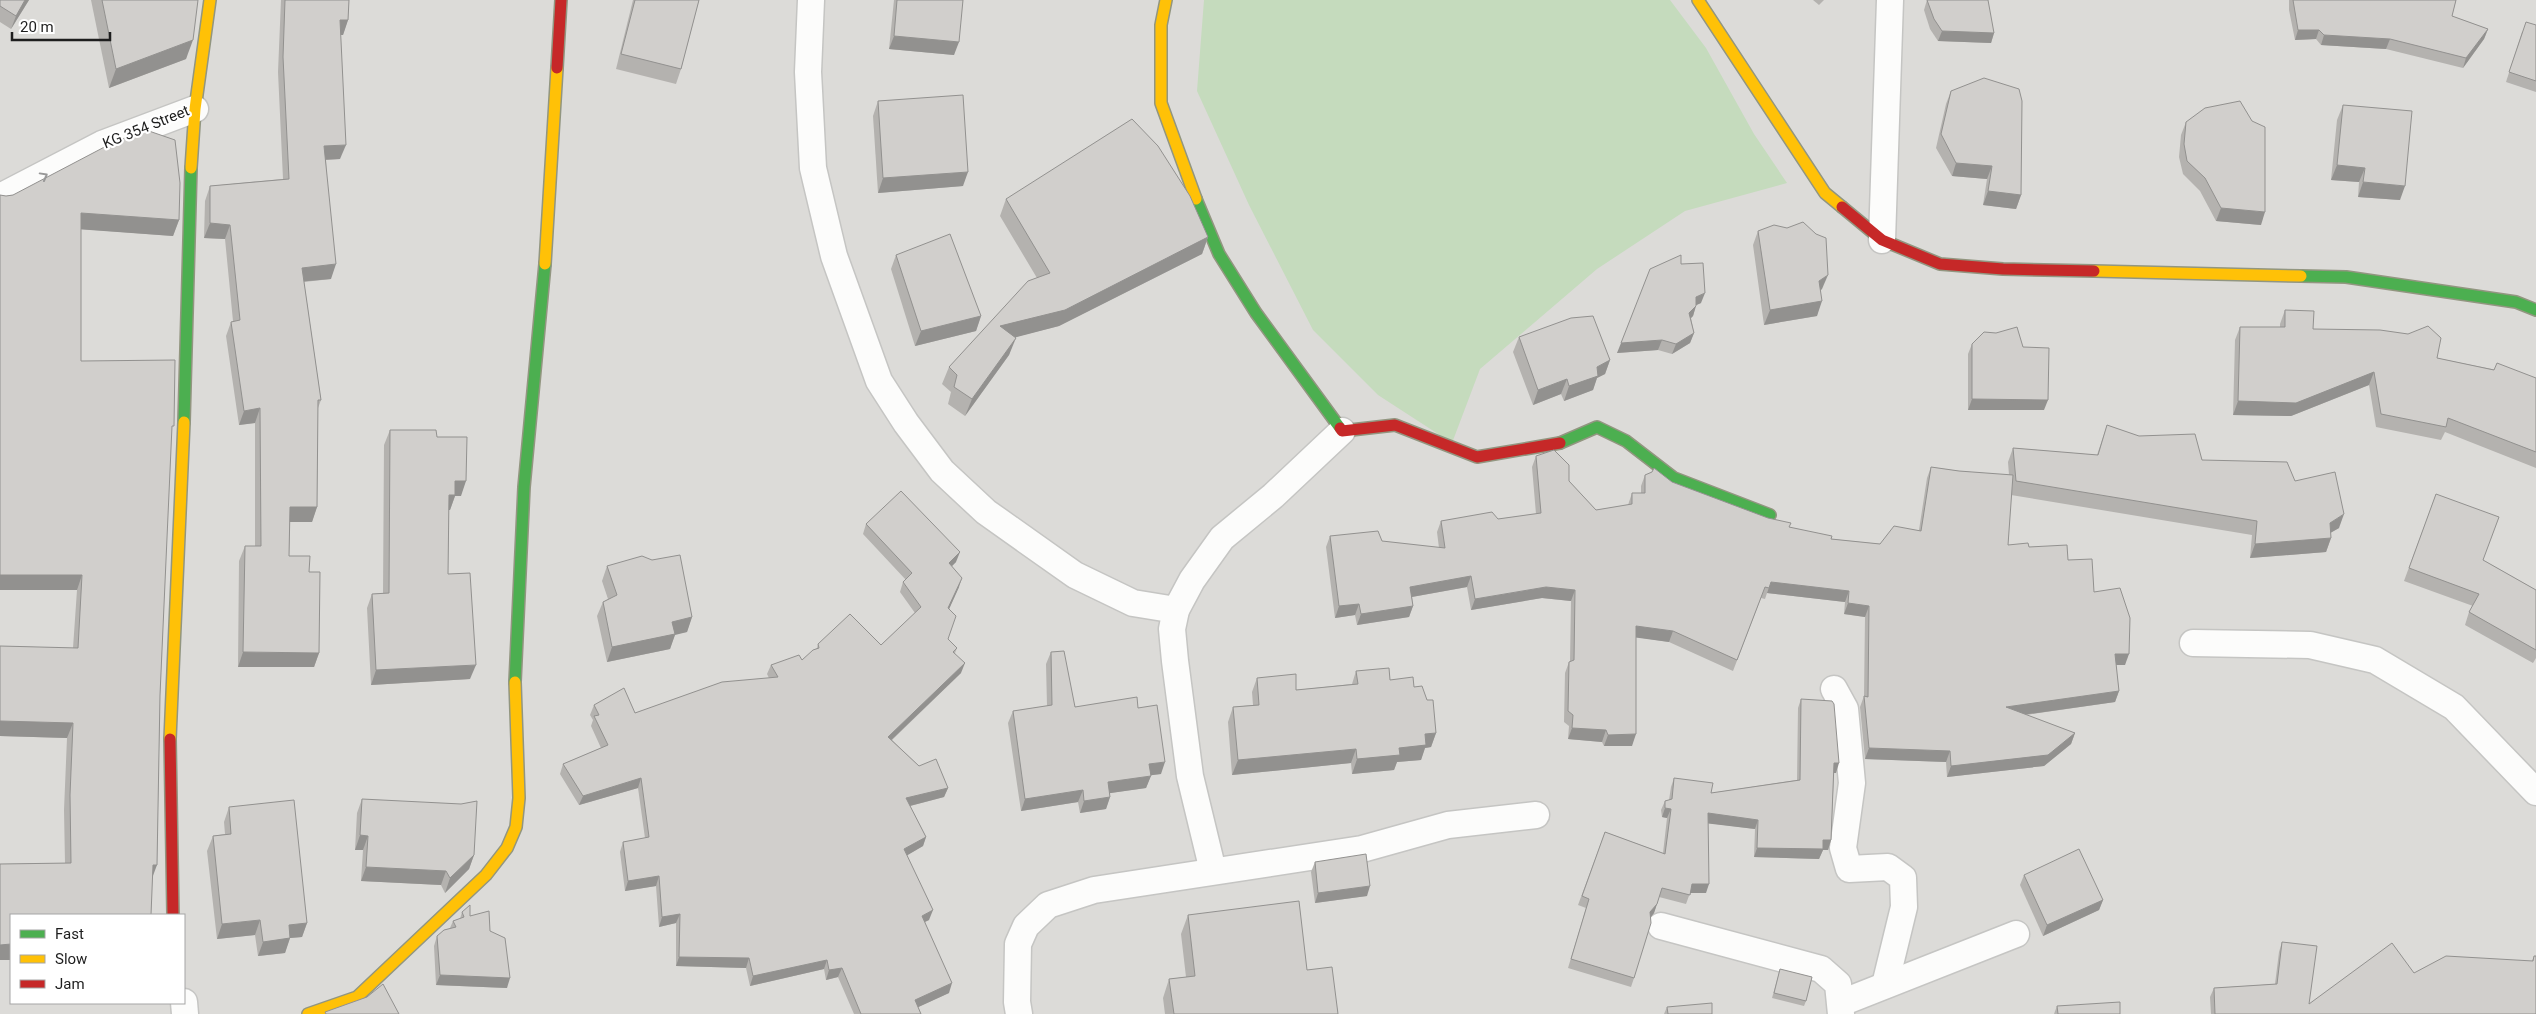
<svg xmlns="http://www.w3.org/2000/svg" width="2536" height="1014" font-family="Roboto,sans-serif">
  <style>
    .residential { fill: #dcdbd8; fill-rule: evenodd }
    .forest { fill: #c5dbbd }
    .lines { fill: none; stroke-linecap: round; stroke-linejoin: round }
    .street-casing { stroke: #c5c5c3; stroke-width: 29 }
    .fast-casing { stroke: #929680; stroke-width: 14 }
    .slow-casing { stroke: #929680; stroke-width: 14 }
    .jam-casing { stroke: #929680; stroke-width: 14 }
    .street { stroke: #fcfcfb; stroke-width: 26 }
    .fast { stroke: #4caf50; stroke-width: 11 }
    .slow { stroke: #ffc107; stroke-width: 11 }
    .jam { stroke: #c62828; stroke-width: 11 }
    .wall { fill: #b4b2af }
    .shaded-wall { fill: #92918f }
    .building { fill: #d1cfcc; stroke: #92918f }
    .oneway { stroke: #989898 }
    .labels { text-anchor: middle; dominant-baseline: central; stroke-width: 4.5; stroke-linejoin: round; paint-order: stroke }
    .street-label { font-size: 15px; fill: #1e1e1e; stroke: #fff }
  </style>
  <rect width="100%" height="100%" fill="#edece7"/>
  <path class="residential" d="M0,0H2536V1014H0ZM11,915H184V1003H11Z"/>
  <path class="forest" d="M1204,0H1670L1706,48L1754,134L1787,183L1685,211L1597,269L1480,369L1452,443L1378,395L1313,330L1249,205L1197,91Z"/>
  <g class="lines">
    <g class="street-casing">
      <g id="street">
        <path d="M811,0L808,72L813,168L834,256L879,381L906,423L942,471L986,512L1075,575L1133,603L1176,610"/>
        <path d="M0,197L102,144L195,109"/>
        <path d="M1882,240L1890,0"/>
        <path d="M2193,643L2310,645L2375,660L2454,707L2536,792"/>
        <path d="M1834,689L1845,709L1852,783L1843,848L1849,869L1888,867L1903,878L1904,907L1885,985"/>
        <path d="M1213,871L1190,776L1175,661L1172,629L1176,610L1192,580L1222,538L1273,496L1342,431"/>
        <path d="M1661,926L1821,969L1838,984L1841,1014"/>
        <path d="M184,1002L185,1014"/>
        <path d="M1841,1003L2016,934"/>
        <path d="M1019,1014L1017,1002L1018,944L1026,926L1048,905L1094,890L1362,849L1448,825L1536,815"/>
      </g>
    </g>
    <g class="fast-casing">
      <g id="fast">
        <path d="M1196,199L1219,254L1256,313L1340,428"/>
        <path d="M2301,276L2346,277L2516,302L2536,310"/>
        <path d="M184,422L191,168"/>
        <path d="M1560,443L1597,427L1626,441L1674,478L1770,515"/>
        <path d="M515,682L524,487L545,264"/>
      </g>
    </g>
    <g class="slow-casing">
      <g id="slow">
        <path d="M1166,0L1161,25V103L1196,199"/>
        <path d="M1698,0L1825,193L1842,207"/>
        <path d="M191,168L195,109L210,0"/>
        <path d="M545,264L557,68"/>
        <path d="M2094,271L2301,276"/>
        <path d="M170,739L184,422"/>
        <path d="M308,1014L357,997L486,875L507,848L516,827L519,798L515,682"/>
      </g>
    </g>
    <g class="jam-casing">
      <g id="jam">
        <path d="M557,68L561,0"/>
        <path d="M1842,207L1882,240L1940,264L2003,269L2094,271"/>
        <path d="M1340,428L1342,431L1395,425L1477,457L1560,443"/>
        <path d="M170,739L173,915"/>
      </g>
    </g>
    <use href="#street" class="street"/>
    <use href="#fast" class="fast"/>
    <use href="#slow" class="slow"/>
    <use href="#jam" class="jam"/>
  </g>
  <g class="wall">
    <path d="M0,0H29L11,29L0,22Z"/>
    <path d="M91,0H198L186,59L109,88Z"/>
    <path d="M281,0H349L348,20L343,35H340V159L326,160L331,279L304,282L321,400L318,408L317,507L312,522H290L289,556L309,572L319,653L314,667H238L239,561L245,546H255V423L239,425L226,336L231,322L233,321L225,239L204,238L205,201L210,186L283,179L278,72Z"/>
    <path d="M633,0H699L681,69L676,84L616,69Z"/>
    <path d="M894,0H963L954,55L889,49Z"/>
    <path d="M1813,0H1824L1819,5Z"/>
    <path d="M1927,0L1994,33L1991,43L1938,41L1930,29L1924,10Z"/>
    <path d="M2289,0H2456L2452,16L2488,29L2484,39L2463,68L2386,49L2321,45L2316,39L2295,40L2289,10Z"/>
    <path d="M2536,25V92L2506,82L2522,32Z"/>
    <path d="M1951,91L2021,195L2016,209L1983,205L1987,179L1952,176L1936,148L1946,104Z"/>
    <path d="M878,101L963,186L878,193L873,116Z"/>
    <path d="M2343,105L2400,200L2358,197L2359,182L2331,180L2337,120Z"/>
    <path d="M2186,122L2261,225L2216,221L2200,191L2183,174L2179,157L2181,135Z"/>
    <path d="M0,195L6,196L13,195L179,220L173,236L81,229V361L171,434L160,695L157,865L11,960H0V864L65,863L64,810L67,738L0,736V646L73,648L77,590H0Z"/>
    <path d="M1006,199L1208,237L1202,254L1059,326L1015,337L1009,355L965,416L948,404L951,392L942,384L949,367L1037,278L1000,216Z"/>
    <path d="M1758,231L1822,289L1820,291L1817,316L1764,325L1753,245Z"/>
    <path d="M896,255L981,316L976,331L915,346L891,269Z"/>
    <path d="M1681,264L1701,303L1696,305L1693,316L1691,318L1694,333L1690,343L1672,354L1658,350L1617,353Z"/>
    <path d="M2285,310L2313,329L2437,358L2536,378V468L2445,432L2441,440L2376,427L2369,385L2291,416L2233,415L2235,340L2240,327H2280V324Z"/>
    <path d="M1519,337L1610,360L1605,374L1597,378L1593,390L1564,401L1561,394L1533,405L1513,352Z"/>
    <path d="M1972,344L2044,410H1968V354Z"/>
    <path d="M2107,425L2202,460L2295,481L2339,528L2330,533L2331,538L2326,552L2250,558L2252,535L2011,495L2008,545L2029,547L2068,560L2094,592L2125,665H2116L2119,691L2115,702L2026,715L2075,733L2071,744L2044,766L1947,777L1946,762L1865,759L1860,707L1864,696L1865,617L1844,614L1845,602L1767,593L1765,599L1761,598L1733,671L1669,642L1636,637L1632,746H1604L1602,742L1568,739L1569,726L1564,722L1565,673L1569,662H1570L1571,601L1542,598L1471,610L1467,587L1412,597L1413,606L1409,617L1357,625L1355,615L1335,618L1326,547L1330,536L1439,548L1437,532L1441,521L1498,519L1536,514L1532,467L1536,456L1569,481L1596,510L1628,505L1632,493H1641V486L1645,475L1672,482L1789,527L1831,539L1880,544L1919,530L1927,478L1931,467L1959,471L2009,475L2008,462L2013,448L2097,455Z"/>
    <path d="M390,430L437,437L461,496H455L450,510H449L448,574L470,679L371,685L367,608L372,594L383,593L384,445Z"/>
    <path d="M2436,494L2483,560L2536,590V658L2533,663L2465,625L2469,612L2473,606L2404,581Z"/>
    <path d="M866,524L956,562L952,566L959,587L949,609L948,639L957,648L955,653L961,673L892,740L919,766L948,788L944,797L910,806L926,837L923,846L907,855L929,920L925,922L949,993L918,1007L921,1014H854L838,977L826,980L824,969L750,986L746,968L676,966V923L659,927L656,886L625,891L620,852L623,842L645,838L638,788L579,805L560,774L563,764L601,748L591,726L593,720L590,715L594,705L635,713L769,678L767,674L771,665L802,660L817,648L818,644L881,645L915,613L900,592L903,582L906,580L863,534Z"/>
    <path d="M607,566L692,617L687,632L675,634L670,649L607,662L597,616L603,602L608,599L602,581Z"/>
    <path d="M1051,652L1075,707L1138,708L1161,774L1151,775L1146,788L1110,793V797L1106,809L1080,813L1078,802L1021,811L1008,723L1013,711L1047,706L1046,664Z"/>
    <path d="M1356,671L1390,680L1414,687L1436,733L1431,747L1425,748L1421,760L1397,762L1394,770L1352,774L1351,763L1232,775L1228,722L1233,707L1253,705L1252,692L1257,678L1296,690L1352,684Z"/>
    <path d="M1801,699L1836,773H1834L1831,840L1828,850H1823L1819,859L1754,857L1755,829L1708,823L1706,893H1690L1686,904L1659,897L1654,913L1651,917L1634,978L1631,987L1568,968L1586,908L1578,905L1605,832L1663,853L1667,818L1662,817L1661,810L1665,801L1669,800L1671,787L1674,778L1711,793L1797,780L1798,708Z"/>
    <path d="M362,799L474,855L469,869L445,893L441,885L361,881L363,850H355L357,813Z"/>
    <path d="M229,807L307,923L302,937L290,938L285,953L258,956L255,935L217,939L207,851L213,836L225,834L224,822Z"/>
    <path d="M1315,862L1367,896L1315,903L1311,872Z"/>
    <path d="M2024,875L2103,900L2099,910L2043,936L2020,885Z"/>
    <path d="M462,912L470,916L490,931L507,988L436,985L434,946L437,936L450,928L453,921L460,919Z"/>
    <path d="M1188,915L1307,970L1338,1014H1165L1163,998L1169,979L1186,977L1181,934Z"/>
    <path d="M2282,942L2309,1004L2414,973L2532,961L2534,956L2536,1014H2211L2210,997L2214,988L2275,984L2279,952Z"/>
    <path d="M1780,969L1806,1001L1804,1006L1772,998Z"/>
    <path d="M2057,1006L2120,1014H2054Z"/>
    <path d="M1667,1007L1712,1014H1664Z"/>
  </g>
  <g class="shaded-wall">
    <path d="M25,0H29L11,29L16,16Z"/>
    <path d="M340,20H348L343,35H334Z"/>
    <path d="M2488,29L2484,39L2463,68L2466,58Z"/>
    <path d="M2298,30H2319L2316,39L2295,40Z"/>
    <path d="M1942,31L1994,33L1991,43L1938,41Z"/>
    <path d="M2324,35L2390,39L2386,49L2321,45Z"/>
    <path d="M894,36L959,42L954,55L889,49Z"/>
    <path d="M193,40L186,59L109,88L116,69Z"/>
    <path d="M346,145L340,159L319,160L324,146Z"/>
    <path d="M1956,163L1992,166L1987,179L1952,176Z"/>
    <path d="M2337,165L2365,168L2359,182L2331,180Z"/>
    <path d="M968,172L963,186L878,193L883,178Z"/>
    <path d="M2363,182L2405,186L2400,200L2358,197Z"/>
    <path d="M1988,191L2021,195L2016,209L1983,205Z"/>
    <path d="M2221,208L2265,212L2261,225L2216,221Z"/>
    <path d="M81,213L179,220L173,236L76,229Z"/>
    <path d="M210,223L230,225L225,239L204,238Z"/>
    <path d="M1208,237L1202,254L1059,326L994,343L1000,326Z"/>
    <path d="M336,264L331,279L297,282L302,268Z"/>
    <path d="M1828,275L1822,289L1813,295L1819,281Z"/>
    <path d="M1705,293L1701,303L1692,307L1696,297Z"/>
    <path d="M1822,301L1817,316L1764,325L1770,310Z"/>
    <path d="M1696,306L1693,316L1686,323L1689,313Z"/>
    <path d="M981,316L976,331L915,346L921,331Z"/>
    <path d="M1694,333L1690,343L1672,354L1676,344Z"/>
    <path d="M1016,338L1009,355L965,416L972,399Z"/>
    <path d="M1662,340L1658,350L1617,353L1621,343Z"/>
    <path d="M1610,360L1605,374L1597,378L1593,390L1564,401L1569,386L1597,367Z"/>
    <path d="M2374,372L2369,385L2291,416L2233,415L2238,401Z"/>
    <path d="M1567,379L1561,394L1533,405L1538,390Z"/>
    <path d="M1972,399L2048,400L2044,410H1968Z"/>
    <path d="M260,408L255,423L239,425L244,411Z"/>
    <path d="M455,481H466L461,496H455L450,510H444Z"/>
    <path d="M290,507H317L312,522H285Z"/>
    <path d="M2344,514L2339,528L2325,536L2330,523Z"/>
    <path d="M2331,538L2326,552L2250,558L2255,544Z"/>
    <path d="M960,552L956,562L945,573L949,563Z"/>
    <path d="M0,575H82L77,590H0Z"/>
    <path d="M1471,576L1467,587L1406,598L1410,587Z"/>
    <path d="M962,578L959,587L945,618L948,608Z"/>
    <path d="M1771,582L1849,591L1845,602L1767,593Z"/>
    <path d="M1546,587L1575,590L1571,601L1542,598L1471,610L1475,599Z"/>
    <path d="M1848,603L1869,606L1865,617L1844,614Z"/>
    <path d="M1359,604L1355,615L1335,618L1339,606Z"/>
    <path d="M1413,606L1409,617L1357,625L1361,614Z"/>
    <path d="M692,617L687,632L675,635L670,649L607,662L612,647L672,622Z"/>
    <path d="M1636,626L1673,631L1669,642L1632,637Z"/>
    <path d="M243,652L319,653L314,667H238Z"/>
    <path d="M2115,654H2129L2125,665H2111Z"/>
    <path d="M965,663L961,673L885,746L888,737Z"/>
    <path d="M476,665L470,679L371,685L376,670Z"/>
    <path d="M2119,691L2115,702L2001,718L2006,707Z"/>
    <path d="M0,721L73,723L67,738L0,736Z"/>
    <path d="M1572,728L1606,730L1602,742L1568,739Z"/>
    <path d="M1436,733L1431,747L1425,748L1421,760L1397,762L1394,770L1352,774L1357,759L1399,748L1425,734Z"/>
    <path d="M2075,733L2071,744L2044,766L1947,777L1951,766Z"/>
    <path d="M1636,734L1632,746H1604L1608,735Z"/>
    <path d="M1869,748L1950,751L1946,762L1865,759Z"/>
    <path d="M1356,749L1351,763L1232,775L1238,760Z"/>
    <path d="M1165,762L1161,774L1145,776L1149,764Z"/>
    <path d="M1834,763H1839L1836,773H1831Z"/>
    <path d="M1151,776L1146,788L1104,794L1108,782Z"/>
    <path d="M641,778L638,788L579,805L583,796Z"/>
    <path d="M948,788L944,797L902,808L906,798Z"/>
    <path d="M1083,790L1078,802L1021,811L1025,799Z"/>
    <path d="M1110,797L1106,809L1080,813L1084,801Z"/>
    <path d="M1665,808L1671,809L1667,818L1662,817Z"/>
    <path d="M1708,813L1758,820L1755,829L1704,823Z"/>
    <path d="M360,835L368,836L363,850H355Z"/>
    <path d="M926,837L923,846L901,859L904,849Z"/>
    <path d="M1823,840H1831L1828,850H1823L1819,859L1754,857L1757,848Z"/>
    <path d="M474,855L469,869L445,893L450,878Z"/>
    <path d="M153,865H157L151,881Z"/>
    <path d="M366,867L446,871L441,885L361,881Z"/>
    <path d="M659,876L656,886L625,891L628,881Z"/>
    <path d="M1692,884H1709L1706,893H1689Z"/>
    <path d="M1370,886L1367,896L1315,903L1318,893Z"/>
    <path d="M2103,900L2099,910L2043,936L2047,925Z"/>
    <path d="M1657,904L1654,913L1647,922L1650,912Z"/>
    <path d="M933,910L929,920L918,925L922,916Z"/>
    <path d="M680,914L676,923L659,927L662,917Z"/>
    <path d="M260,920L255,935L217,939L222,924Z"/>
    <path d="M307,923L302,937L290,938L285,953L258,956L263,942L289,925Z"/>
    <path d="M11,944V960H0V945Z"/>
    <path d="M679,957L749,958L746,968L676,966Z"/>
    <path d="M827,960L824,969L750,986L753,976Z"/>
    <path d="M842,968L838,977L826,980L829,970Z"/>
    <path d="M440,975L510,978L507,988L436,985Z"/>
    <path d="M952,983L949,993L912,1010L915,1000Z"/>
  </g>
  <g class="building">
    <path d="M0,0H25L16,16L0,6Z"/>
    <path d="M102,0H198L193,40L116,69Z"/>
    <path d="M285,0H349L348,20H340L346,145L324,146L336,264L302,268L321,400H318L317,507H290L289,556H310L309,572H320L319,653L243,652L245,546H261L260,408L244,411L231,322L240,320L230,225L210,223V186L289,179L283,57Z"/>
    <path d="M635,0H699L681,69L621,54Z"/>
    <path d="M897,0H963L959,42L894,36Z"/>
    <path d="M1927,0H1988L1994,33L1942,31L1934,19Z"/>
    <path d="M2293,0H2456L2452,16L2488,29L2466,58L2390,39L2324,35L2319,30H2298Z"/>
    <path d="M2526,22L2536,25V81L2509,72Z"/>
    <path d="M1984,78L2019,89L2022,101L2021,195L1988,191L1992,166L1956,163L1941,134L1951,91Z"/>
    <path d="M963,95L968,172L883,178L878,101Z"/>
    <path d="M2240,101L2252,121L2265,127V212L2221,208L2205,178L2187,161L2184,144L2186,122L2205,108Z"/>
    <path d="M2343,105L2412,111L2405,186L2363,182L2365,168L2337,165Z"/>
    <path d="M1132,119L1158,146L1190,196L1208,237L1065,310L1000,326L1016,338L972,399L954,387L957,375L949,367L1028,281L1050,273L1006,199Z"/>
    <path d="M146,130L175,140L180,183L179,220L81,213V361L175,360L174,426H172L160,695L157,865H153L151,915H11V944L0,945V864L71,863L70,795L73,723L0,721V646L78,648L82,575H0V195L6,196L13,195L114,142Z"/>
    <path d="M1803,222L1816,234L1826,238L1828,275L1819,281L1822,301L1770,310L1758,231L1774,225L1787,228Z"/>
    <path d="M950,234L981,316L921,331L896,255Z"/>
    <path d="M1681,255V264L1703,263L1705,293L1696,297V306L1689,313L1694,333L1676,344L1662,340L1621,343L1650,269Z"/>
    <path d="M2285,310L2314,311L2313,329L2380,330L2408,334L2428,326L2441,338L2437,358L2494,370L2497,363L2536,378V452L2448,418L2446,427L2381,414L2374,372L2296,403L2238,401L2240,327H2285Z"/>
    <path d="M1593,316L1610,360L1597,367L1598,376L1569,386L1567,379L1538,390L1519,337L1571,318Z"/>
    <path d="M2017,327L2023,347L2049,348L2048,400L1972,399V344L1984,332L1996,333Z"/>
    <path d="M2107,425L2139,436L2195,434L2202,460L2287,462L2295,481L2335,472L2344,514L2330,523L2331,538L2255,544L2257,521L2016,481L2013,448L2098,455Z"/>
    <path d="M390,430H436L437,437H467L466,481H455V495H449L448,574L470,573L476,665L376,670L372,594L389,593Z"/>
    <path d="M1554,450L1569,465V481L1596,510L1632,504V493H1645V475L1652,472L1654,468L1672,482L1768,518L1791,523L1789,527L1832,536L1831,539L1880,544L1894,526L1921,531L1931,467L1959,471L2013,475L2008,545L2028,543L2029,547L2067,545L2068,560L2092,559L2094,592L2120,588L2130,618L2129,654H2115L2119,691L2006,707L2075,733L2048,755L1951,766L1950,751L1869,748L1864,696L1868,697L1869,606L1848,603L1849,591L1771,582L1769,588L1765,587L1737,660L1673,631L1636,626V734L1608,735L1606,730L1572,728L1573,715L1568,711L1569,662L1574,660L1575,590L1546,587L1475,599L1471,576L1410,587L1413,606L1361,614L1359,604L1339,606L1330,536L1378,531L1382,541L1445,548L1441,521L1492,512L1498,519L1541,513L1536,456Z"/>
    <path d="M901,491L960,552L949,563L962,578L948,608L956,616L948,639L957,648L953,652L965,663L888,737L919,766L936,759L948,788L906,798L926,837L904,849L933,910L922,916L952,983L915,1000L921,1014H861L842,968L829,970L827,960L753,976L749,958L679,957L680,914L662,917L659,876L628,881L623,842L649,837L641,778L583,796L563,764L608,745L594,716L599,715L594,705L624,688L635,713L722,682L778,677L771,665L799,655L802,660L813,650L819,648L818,644L850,614L881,645L921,607L903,582L912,573L866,524Z"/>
    <path d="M2436,494L2499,517L2483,560L2536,590V650L2469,612L2479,594L2409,568Z"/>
    <path d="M680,555L692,617L672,622L675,634L612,647L603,602L617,595L607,566L642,556L652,560Z"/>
    <path d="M1064,651L1075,707L1137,697L1138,708L1157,705L1165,762L1149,764L1151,776L1108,782L1110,797L1084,801L1083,790L1025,799L1013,711L1052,705L1051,652Z"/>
    <path d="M1389,668L1390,680L1413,677L1414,687L1422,686L1427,700H1433L1436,733L1425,734L1426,745L1399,748L1400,755L1357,759L1356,749L1238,760L1233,707L1259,705L1257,678L1296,674V690L1358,684L1356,671Z"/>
    <path d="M1801,699L1832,701L1834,704L1839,763H1834L1831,840H1823V849L1757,848L1758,820L1708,813L1709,884H1692L1690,895L1662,888L1657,904L1650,912L1651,923L1634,978L1571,959L1589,899L1582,896L1605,832L1665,854L1671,809L1665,808V801L1672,799L1674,778L1713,783L1711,793L1800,780Z"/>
    <path d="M362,799L461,804L477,801L474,855L450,878L446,871L366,867L368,836L360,835Z"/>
    <path d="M294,800L307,923L289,925L290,938L263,942L260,920L222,924L213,836L231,834L229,807Z"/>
    <path d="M2079,849L2103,900L2047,925L2024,875Z"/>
    <path d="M1366,854L1370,886L1318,893L1315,862Z"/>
    <path d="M1299,901L1307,970L1332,967L1338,1014H1174L1169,979L1195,976L1188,915Z"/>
    <path d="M470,905V916L489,911L490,931L505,938L510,978L440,975L437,936L444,930L456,927L453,921L464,917L462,912Z"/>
    <path d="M2282,942L2317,946L2309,1004L2392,943L2414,973L2446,956L2533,961L2534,956H2536V1014H2215L2214,988L2277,984Z"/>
    <path d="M1780,969L1812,977L1806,1001L1774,993Z"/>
    <path d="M383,984L399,1014H326L325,1012L367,997Z"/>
    <path d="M2120,1002V1014H2058L2057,1006Z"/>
    <path d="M1712,1003V1014H1668L1667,1007Z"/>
  </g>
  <defs><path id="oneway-chevron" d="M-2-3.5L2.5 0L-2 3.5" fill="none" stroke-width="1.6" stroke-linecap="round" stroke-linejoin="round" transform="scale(1.25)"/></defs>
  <use class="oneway" href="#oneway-chevron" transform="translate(44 176) rotate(-29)"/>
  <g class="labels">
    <g class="street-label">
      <text transform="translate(146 127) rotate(-22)">KG 354 Street</text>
    </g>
  </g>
  <rect x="10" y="914" width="175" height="90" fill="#ffffff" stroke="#a5a5a5"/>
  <rect x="20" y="930" width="25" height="8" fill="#4caf50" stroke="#a5a5a5"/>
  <text x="55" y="939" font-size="15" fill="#1e1e1e">Fast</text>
  <rect x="20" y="955" width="25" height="8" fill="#ffc107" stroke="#a5a5a5"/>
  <text x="55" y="964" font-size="15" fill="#1e1e1e">Slow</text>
  <rect x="20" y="980" width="25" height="8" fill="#c62828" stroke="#a5a5a5"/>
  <text x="55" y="989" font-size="15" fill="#1e1e1e">Jam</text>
  <path d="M12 32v8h98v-8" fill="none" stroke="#1e1e1e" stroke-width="2.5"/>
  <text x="20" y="32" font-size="15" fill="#1e1e1e" stroke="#ffffff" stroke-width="4" paint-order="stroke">20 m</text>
</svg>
